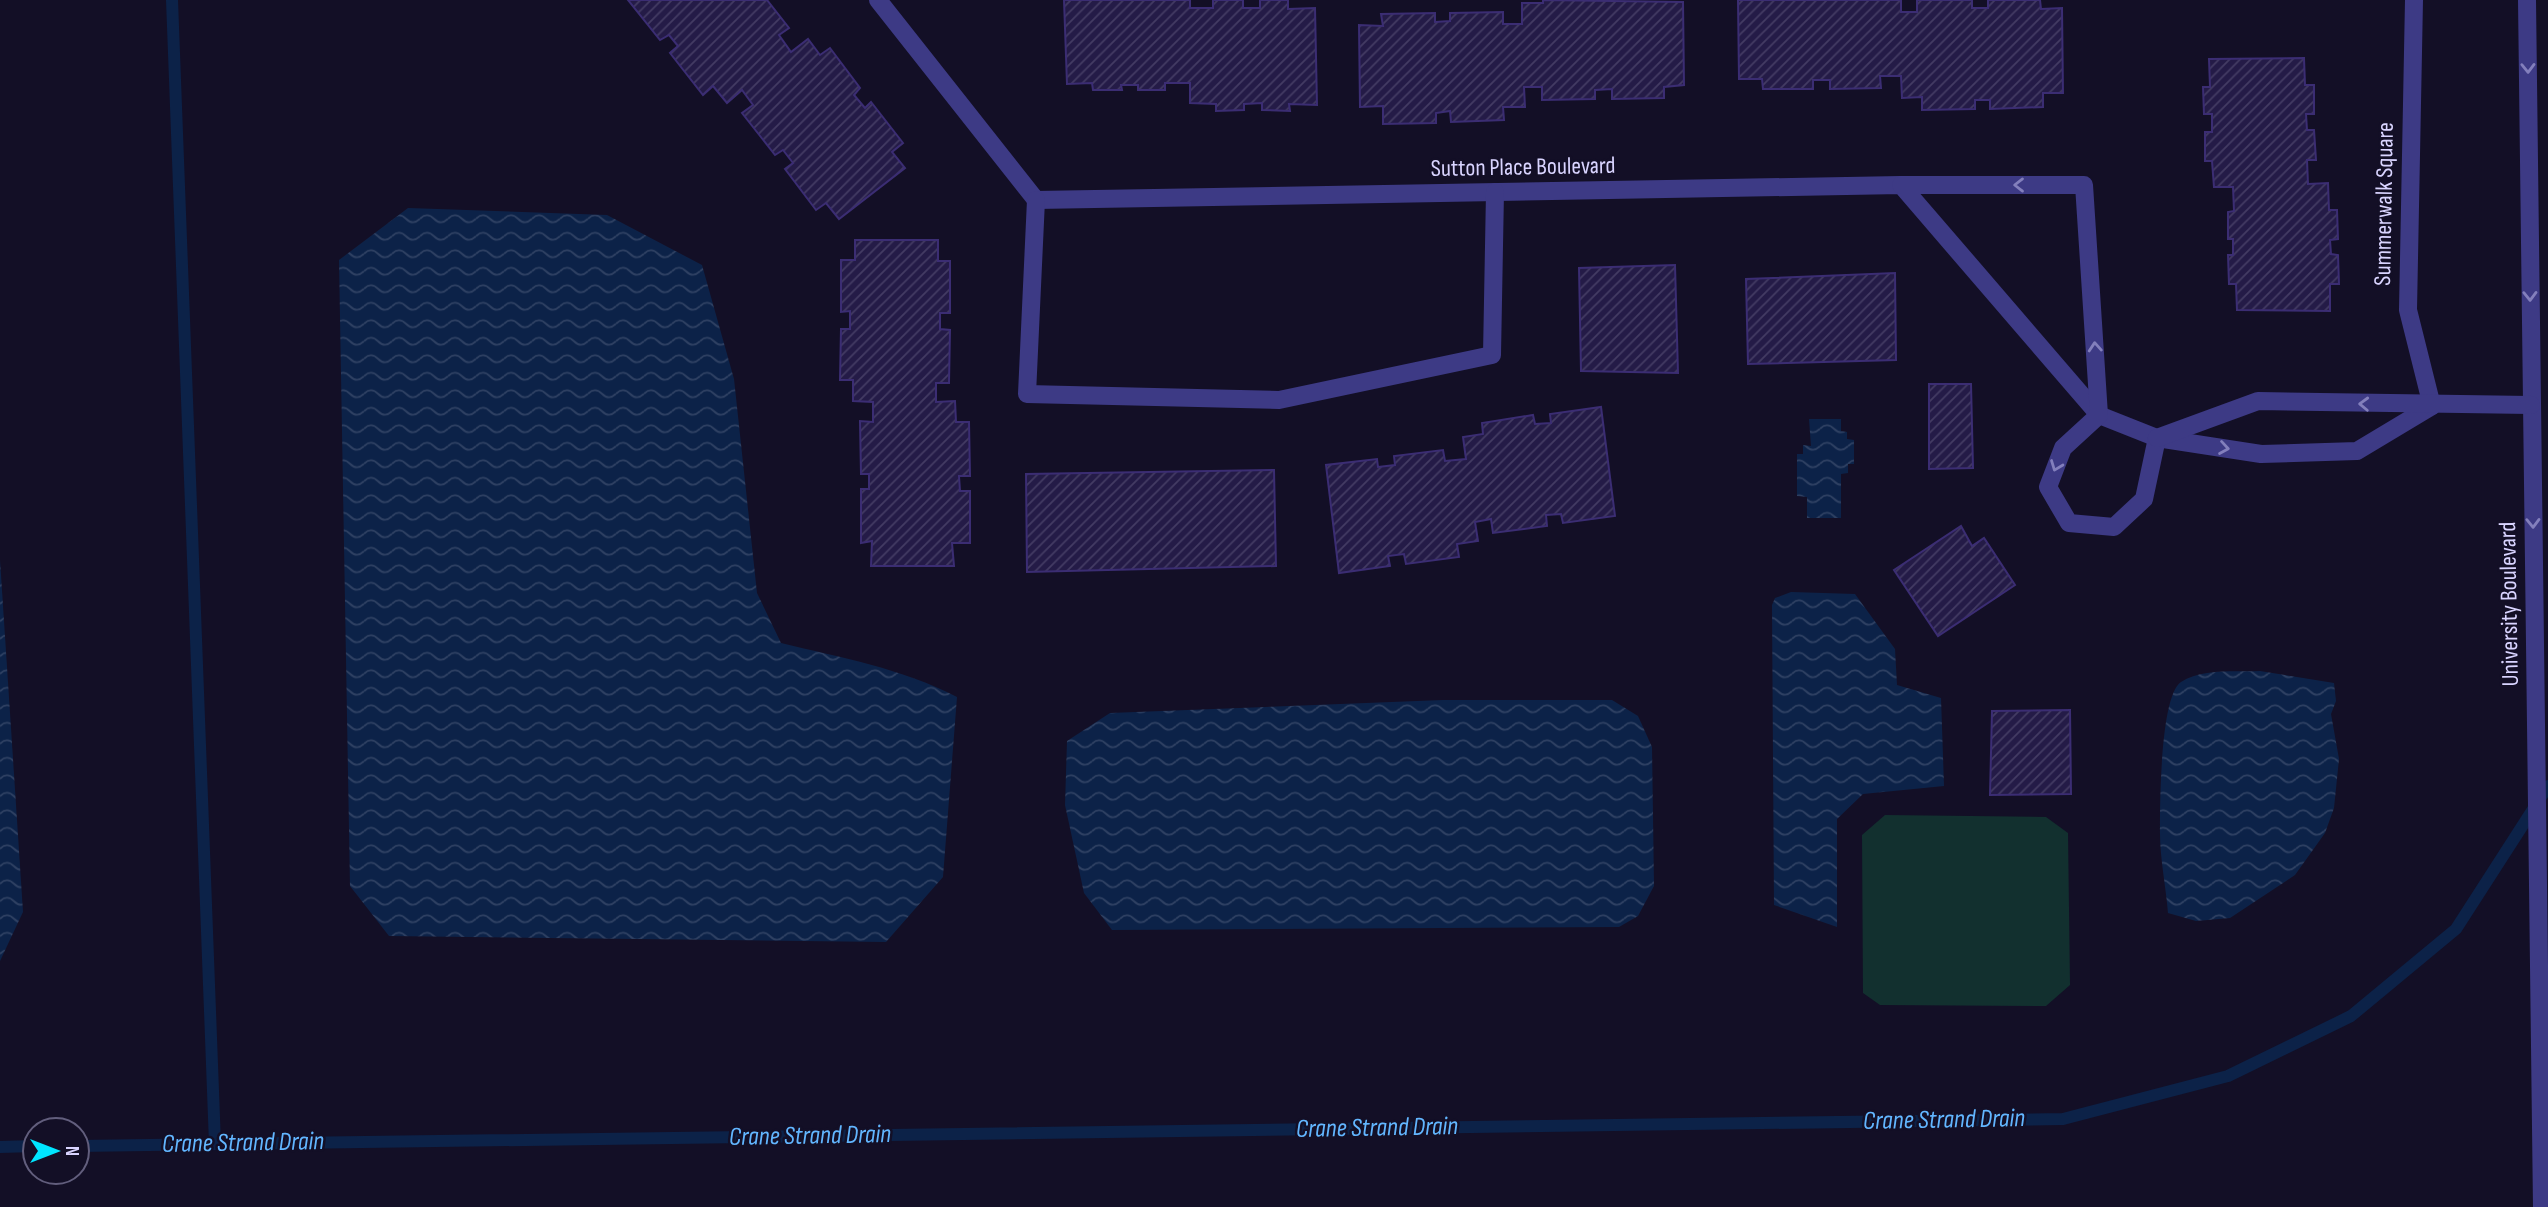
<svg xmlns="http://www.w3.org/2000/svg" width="2548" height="1207" font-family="'Sofia Sans Condensed',sans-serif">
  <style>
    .green { fill: #12302f }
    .water { fill: url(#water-waves) }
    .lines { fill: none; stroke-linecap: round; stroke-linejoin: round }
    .stream { stroke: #0c2248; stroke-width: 12 }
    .building { fill: url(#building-hatch); stroke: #3b2d73; stroke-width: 2 }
    .minor { stroke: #3d3a85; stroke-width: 18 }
    .oneway { stroke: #837fbc }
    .labels { text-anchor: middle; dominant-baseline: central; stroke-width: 5; stroke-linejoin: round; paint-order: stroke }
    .street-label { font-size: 24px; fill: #d9d4ff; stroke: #130f26 }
    .water-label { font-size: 26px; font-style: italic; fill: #62b6ff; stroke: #130f26 }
  </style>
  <defs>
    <pattern id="water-waves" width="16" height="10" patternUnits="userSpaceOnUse" patternTransform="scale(1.75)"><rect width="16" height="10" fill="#0c2248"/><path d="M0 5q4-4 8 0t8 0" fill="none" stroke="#2f4163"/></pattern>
    <pattern id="building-hatch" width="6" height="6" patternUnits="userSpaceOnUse" patternTransform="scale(1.75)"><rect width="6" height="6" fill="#241b47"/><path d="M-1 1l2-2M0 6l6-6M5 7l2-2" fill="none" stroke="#433b63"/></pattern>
  </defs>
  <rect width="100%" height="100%" fill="#130f26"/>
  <path class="green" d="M1885,815L2046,817L2068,833L2070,985L2046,1006L1880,1005L1863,993L1862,835Z"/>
  <g class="water">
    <path d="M408,208L607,215L702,265L734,379L757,593L781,643C842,658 901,668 957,697L943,877L886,942L389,936L350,886L339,260Z"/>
    <path d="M1809,419H1841V431L1847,432V439L1854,440V464H1848V473L1841,474V518H1807V497L1797,496V454H1803V445L1811,446Z"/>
    <path d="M0,560L23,912L0,961Z"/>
    <path d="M1791,592L1855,594L1895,649L1897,685L1941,698L1944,786L1863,794L1837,819V927L1774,905L1772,605L1775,598Z"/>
    <path d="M2260,671L2334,683L2336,701L2331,714L2339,759L2334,808L2325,833L2295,875L2230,918L2196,921L2168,913C2166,887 2160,859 2160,833C2160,805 2160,696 2181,682C2201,668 2236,672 2260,671Z"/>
    <path d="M1443,700H1612L1638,716L1652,747L1654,886L1638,916L1619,927L1112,930L1084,893L1065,805L1067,741L1110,713Z"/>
  </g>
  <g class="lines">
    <g class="stream">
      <path d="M172,0L215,1144"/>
      <path d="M77,1146L2063,1119L2228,1076L2351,1016L2456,929L2548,786"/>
      <path d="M0,1147L35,1146"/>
    </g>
  </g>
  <g class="building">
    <path d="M628,0H767L789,28L779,35L791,52L808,39L820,55L830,48L860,88L854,95L865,108L871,102L903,143L892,152L905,168L839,219L826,203L816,210L785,169L793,163L783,150L775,155L742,113L753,105L742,90L727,103L713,86L703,95L670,53L678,46L669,35L660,40Z"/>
    <path d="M1064,0H1190V8H1213V0H1243V8H1260V0H1288V9L1315,8L1317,105L1289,104L1290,111L1262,110V103L1244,104V110L1216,111V104L1190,103V83H1165V90H1138V85H1121L1122,90H1093L1092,83L1067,84Z"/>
    <path d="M1543,0L1683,2L1684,85L1664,87V98L1612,99V89L1595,90V99L1542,100V87H1524L1525,107H1503L1504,120L1451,122L1450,111L1436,113V123L1383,124V106L1360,107L1359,25L1383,26L1381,14L1435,13V22L1450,21V13L1503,12V24H1522V3H1543Z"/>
    <path d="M1738,0H1901V12H1917V0H1972V8H1988V0H2040L2041,9L2062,8L2063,93H2043V107L1990,109V100H1975V109L1922,110V97L1902,98L1901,76H1880L1881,88L1830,89V80H1813V89H1763L1762,79H1739Z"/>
    <path d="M2304,58L2305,85H2314V114H2306L2307,130H2314L2316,160H2307L2308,184L2328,183L2329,210H2337L2338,239L2330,240L2331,254L2338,255L2339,284H2330V311L2237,310L2236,284H2229L2228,255H2233V239H2228V212L2234,211L2233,187H2214L2212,161H2205V132H2212V114H2204L2203,87H2210L2209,59Z"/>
    <path d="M855,240H938V261H950V313H940V329L950,330L949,383H936V402L955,401L956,422H969L970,476H959L960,491H970V543H952L954,566H871L872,541L861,543V489H869V474H861L860,421L873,422V402L853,401V380H840L841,329H850V311L841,312V260H855Z"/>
    <path d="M1675,265L1678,373L1581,371L1579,268Z"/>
    <path d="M1895,273L1896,360L1748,364L1746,279Z"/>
    <path d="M1929,384H1971L1973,468L1929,469Z"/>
    <path d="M1601,407L1615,516L1563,523L1561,514L1546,515L1547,526L1493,533L1491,519L1475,522L1478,541L1457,544L1459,557L1406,564L1404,554L1388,556L1390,566L1339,573L1326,465L1377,459L1378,467L1395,465L1394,456L1443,450L1445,461L1466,459L1463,437L1483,434L1482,423L1533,415L1535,424L1551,423L1550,414Z"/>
    <path d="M1274,470L1276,566L1027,572L1026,474Z"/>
    <path d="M1961,526L1972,546L1984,538L2015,585L1938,636L1894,570Z"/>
    <path d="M2070,710L2071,794L1990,795L1992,711Z"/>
  </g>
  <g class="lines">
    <g class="minor">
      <path d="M878,0L1036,200L1901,185L2099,415L2157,438L2261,454L2357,451L2432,406"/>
      <path d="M2414,0L2408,310L2432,406"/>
      <path d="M2527,0L2542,1207"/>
      <path d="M1901,185H2084L2099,415L2063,448L2048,487L2069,523L2114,527L2144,499L2157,438"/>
      <path d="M1036,200L1027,394L1279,400L1492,355L1495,192"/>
      <path d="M2157,438L2258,401L2531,405"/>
    </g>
  </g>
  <defs><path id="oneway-chevron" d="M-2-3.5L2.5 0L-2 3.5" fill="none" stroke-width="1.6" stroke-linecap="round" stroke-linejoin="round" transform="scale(1.75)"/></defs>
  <g class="oneway">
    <use href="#oneway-chevron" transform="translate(2528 68) rotate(89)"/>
    <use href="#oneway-chevron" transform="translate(2019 185) rotate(180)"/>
    <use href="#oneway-chevron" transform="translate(2530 296) rotate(89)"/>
    <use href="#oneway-chevron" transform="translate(2095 347) rotate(-94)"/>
    <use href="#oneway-chevron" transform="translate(2364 404) rotate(-178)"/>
    <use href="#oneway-chevron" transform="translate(2224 448) rotate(9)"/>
    <use href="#oneway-chevron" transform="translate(2056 466) rotate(111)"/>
    <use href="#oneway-chevron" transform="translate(2533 523) rotate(89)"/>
  </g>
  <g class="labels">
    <g class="street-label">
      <text transform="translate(1523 167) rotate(-1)">Sutton Place Boulevard</text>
      <text transform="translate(2384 204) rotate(-89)">Summerwalk Square</text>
      <text transform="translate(2509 604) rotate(-91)">University Boulevard</text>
    </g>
    <g class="water-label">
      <text transform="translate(1944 1120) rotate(-1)">Crane Strand Drain</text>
      <text transform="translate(1377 1128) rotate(-1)">Crane Strand Drain</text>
      <text transform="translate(810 1136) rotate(-1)">Crane Strand Drain</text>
      <text transform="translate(243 1143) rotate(-1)">Crane Strand Drain</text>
    </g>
  </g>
  <g transform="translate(56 1151) rotate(90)"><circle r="33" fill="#130f26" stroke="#625e7d" stroke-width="2"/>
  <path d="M0-5L12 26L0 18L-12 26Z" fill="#00e5ff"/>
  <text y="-10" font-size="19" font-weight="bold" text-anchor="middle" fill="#d9d4ff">N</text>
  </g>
</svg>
